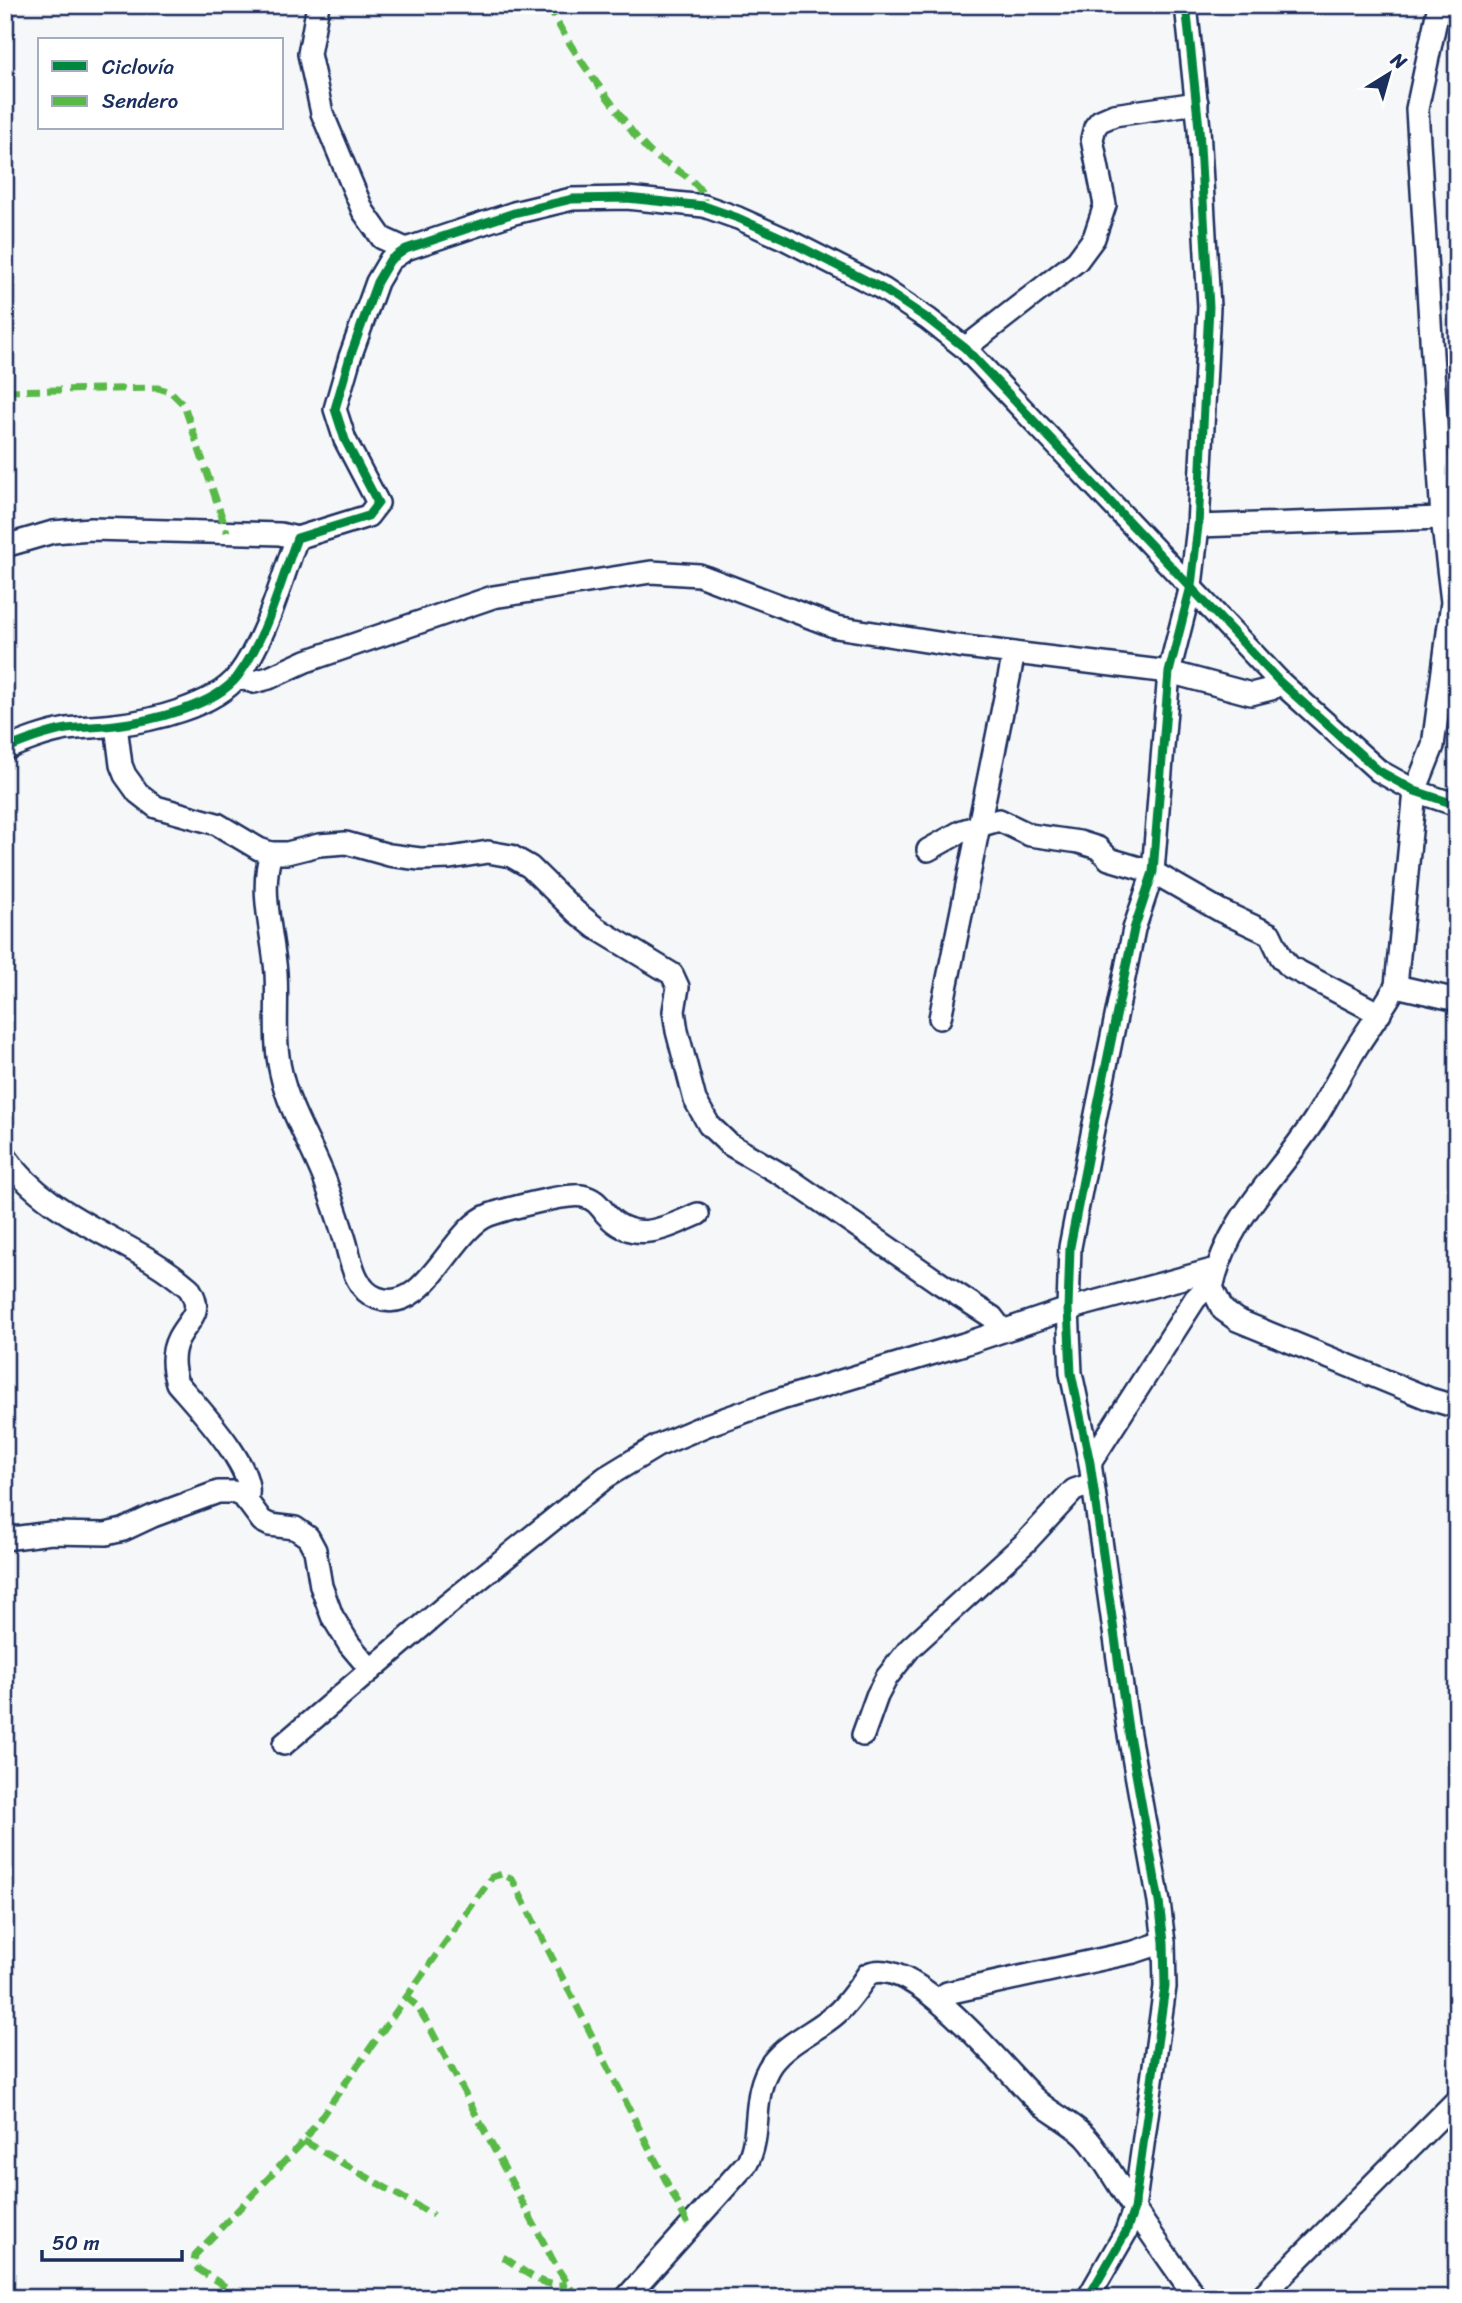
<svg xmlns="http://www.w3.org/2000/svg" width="1462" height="2303" font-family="Sriracha,sans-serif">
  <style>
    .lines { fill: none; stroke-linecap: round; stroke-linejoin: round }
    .minor-casing { stroke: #1b2f5e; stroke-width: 26 }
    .minor { stroke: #fff; stroke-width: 21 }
    .quiet { stroke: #58b947; stroke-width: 7; stroke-dasharray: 14 7; stroke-linecap: butt }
    .cycleway-casing { stroke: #fff; stroke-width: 13 }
    .cycleway { stroke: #00873e; stroke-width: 9 }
  </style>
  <rect width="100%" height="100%" fill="#f6f7f9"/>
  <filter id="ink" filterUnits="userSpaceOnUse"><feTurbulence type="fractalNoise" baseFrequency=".0143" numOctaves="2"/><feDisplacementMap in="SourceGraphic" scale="14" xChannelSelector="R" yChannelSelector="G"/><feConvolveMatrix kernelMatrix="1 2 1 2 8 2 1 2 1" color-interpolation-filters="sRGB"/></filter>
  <g filter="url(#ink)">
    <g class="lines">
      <g class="minor-casing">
        <g id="minor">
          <path d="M318,5L309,54L322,113L363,211L382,238L406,249"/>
          <path d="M1439,5L1417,109L1442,518L1452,602L1433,746L1415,791L1396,986C1384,1007 1371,1025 1358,1045C1343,1069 1330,1095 1315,1119C1277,1178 1228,1216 1212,1288L1223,1310L1237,1320L1430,1399L1457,1407"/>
          <path d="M965,348L1077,261L1094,238L1105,205L1092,139L1095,127L1100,121L1114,115L1197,103"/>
          <path d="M1198,526L1442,518"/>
          <path d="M5,546L53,532L91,529L280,534L297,538"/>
          <path d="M237,677L254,682L269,678L306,661L493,597L651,572L699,575L836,627L957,646L1169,672L1251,694L1271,689L1280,682"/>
          <path d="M116,725L121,765L125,775L138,793L156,807L217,824L259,849L271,853H287L319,845L346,843L389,855L420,859L450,858L488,852L511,856L530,867L576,912L596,928L672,974L678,987L674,1011L677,1031L695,1100L709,1125L729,1144L789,1179L938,1282L992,1317L1002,1330"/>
          <path d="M5,749C25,741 45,733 67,729C83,727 99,727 115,725C151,721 215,706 238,676C267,637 280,583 297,538L368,516L378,503L345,440L335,409L350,357L377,282L390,260L406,249L514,213L572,199L627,198L704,206L738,218L785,239L883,289L928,319L965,348L1280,682L1379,771L1415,791L1457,805"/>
          <path d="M928,850L962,831L999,820L1030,835L1079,842L1098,848L1109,859L1153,872L1221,911L1270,934L1281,957L1290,967L1380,1014"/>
          <path d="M271,853C259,891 273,933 276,973C278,1007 273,1040 281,1073C289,1110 311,1144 325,1180C332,1200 339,1220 345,1240C349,1253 351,1268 358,1280C362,1288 369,1295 377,1298C425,1317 451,1229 489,1215C506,1209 567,1193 582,1196C594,1198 599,1205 606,1214C634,1246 667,1227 698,1214"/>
          <path d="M1396,986L1457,1000"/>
          <path d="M940,1018L1014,653"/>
          <path d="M5,1156C49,1221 132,1238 189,1288C205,1313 188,1319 178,1339C171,1353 172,1368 177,1383C194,1403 262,1474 246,1500"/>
          <path d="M1090,1463L1195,1299L1203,1291L1212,1288"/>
          <path d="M5,1539L51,1533L106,1534L123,1530L153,1516L218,1492H233L244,1497L262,1521L270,1525L295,1528L308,1537L315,1550L321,1586L332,1616L349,1644L371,1670"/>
          <path d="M863,1735L877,1696L887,1677L910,1648L1025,1543L1074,1490L1092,1484"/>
          <path d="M284,1744L442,1609L606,1477L657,1446L707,1425L781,1399L964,1344L1068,1309L1216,1269"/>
          <path d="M939,2000L947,1993L1134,1952L1164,1942"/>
          <path d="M626,2298L747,2163C763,2133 750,2094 772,2063C789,2041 817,2031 837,2013C849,2002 859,1987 868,1974C913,1953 1004,2069 1033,2097C1050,2114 1077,2124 1091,2143C1107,2164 1120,2188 1135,2210C1155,2240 1176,2269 1196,2298"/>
          <path d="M1088,2298L1126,2232L1134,2209L1165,1987L1164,1942L1159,1902L1128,1729L1090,1463L1071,1373L1068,1309L1070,1247L1092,1134L1134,929L1153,872L1169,672L1191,586L1198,526L1209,307L1199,128L1186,5"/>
          <path d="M1260,2298L1457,2100"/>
        </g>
      </g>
      <use href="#minor" class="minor"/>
      <g class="quiet">
        <path d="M548,5C566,41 589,73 613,105C625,121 635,138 650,152C668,168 707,180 704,206"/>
        <path d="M5,391L158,388L171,392L184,405L227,532"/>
        <path d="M405,1996L417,2006L428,2024L556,2266L577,2298"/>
        <path d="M304,2141L433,2215"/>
        <path d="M503,2257C523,2269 543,2290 567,2284"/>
        <path d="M243,2298L198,2269L194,2262L195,2255L304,2141L492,1877L502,1874L512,1879L690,2228"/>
      </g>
      <g class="cycleway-casing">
        <g id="cycleway">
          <path d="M5,749C25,741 45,733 67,729C83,727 99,727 115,725C151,721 215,706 238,676C267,637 280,583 297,538L368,516L378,503L345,440L335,409L350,357L377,282L390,260L406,249L514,213L572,199L627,198L704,206L738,218L785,239L883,289L928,319L965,348L1280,682L1379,771L1415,791L1457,805"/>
          <path d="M1088,2298L1126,2232L1134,2209L1165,1987L1164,1942L1159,1902L1128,1729L1090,1463L1071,1373L1068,1309L1070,1247L1092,1134L1134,929L1153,872L1169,672L1191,586L1198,526L1209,307L1199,128L1186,5"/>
        </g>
      </g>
      <use href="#cycleway" class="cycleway"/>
    </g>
  </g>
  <rect width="1462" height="2303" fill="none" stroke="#fff" stroke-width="28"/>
  <rect x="14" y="14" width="1434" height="2275" fill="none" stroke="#1b2f5e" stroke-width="2.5" filter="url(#ink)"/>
  <rect x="38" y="38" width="245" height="91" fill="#ffffff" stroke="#a4acbf" stroke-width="2"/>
  <rect x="52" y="61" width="35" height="10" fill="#00873e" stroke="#a4acbf" stroke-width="2"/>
  <text x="102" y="74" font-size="21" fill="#1b2f5e">Ciclovía</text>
  <rect x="52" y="96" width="35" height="10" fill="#58b947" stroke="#a4acbf" stroke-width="2"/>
  <text x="102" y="108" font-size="21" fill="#1b2f5e">Sendero</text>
  <g transform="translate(1389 74) rotate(37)" stroke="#ffffff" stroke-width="5" paint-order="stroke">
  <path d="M0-5L12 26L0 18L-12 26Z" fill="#1b2f5e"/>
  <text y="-10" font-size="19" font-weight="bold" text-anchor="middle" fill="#1b2f5e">N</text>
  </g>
  <path d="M42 2250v10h140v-10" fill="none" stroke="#1b2f5e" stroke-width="3.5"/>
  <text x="52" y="2250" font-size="21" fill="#1b2f5e" stroke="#ffffff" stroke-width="5" paint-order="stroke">50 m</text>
</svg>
